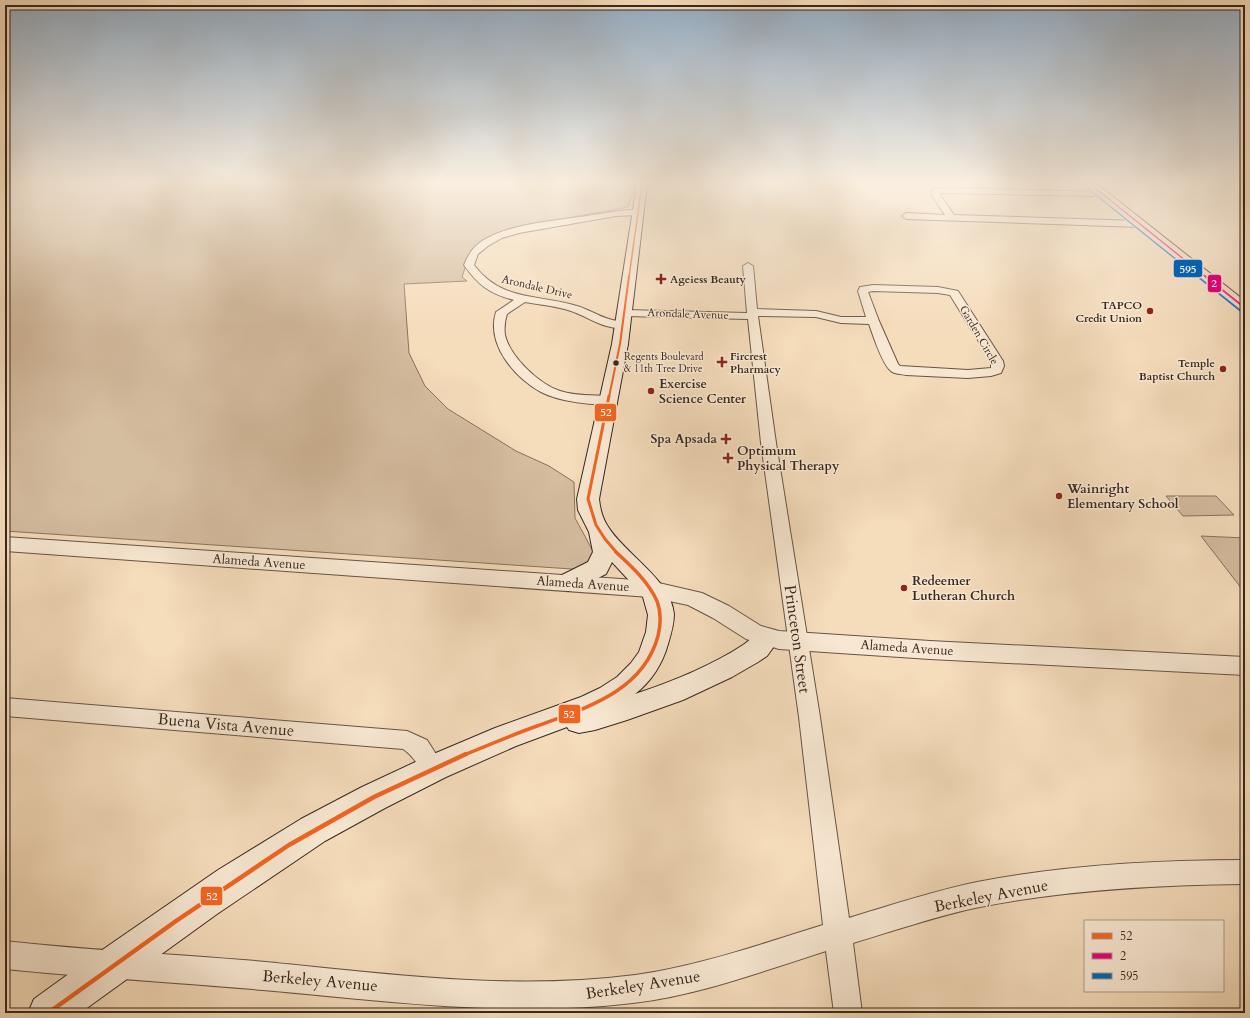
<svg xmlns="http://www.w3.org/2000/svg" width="1250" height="1018" font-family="Cardo,serif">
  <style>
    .green { fill: #d5bda0; stroke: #877260 }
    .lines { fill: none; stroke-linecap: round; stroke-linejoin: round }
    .minor-casing { stroke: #685446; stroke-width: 2 }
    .tertiary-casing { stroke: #685446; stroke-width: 2 }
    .secondary-casing { stroke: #39271f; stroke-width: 2 }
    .primary-casing { stroke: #39271f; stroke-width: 2 }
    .minor { fill: #f8e8d3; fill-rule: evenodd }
    .tertiary { fill: #f8e8d3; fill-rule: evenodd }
    .secondary { fill: #f8e8d3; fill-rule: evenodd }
    .primary { fill: #f5dcbb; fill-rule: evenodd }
    .bus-1-far4-casing { stroke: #f8e8d3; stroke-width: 3 }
    .bus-1-far3-casing { stroke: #f8e8d3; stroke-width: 4 }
    .bus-1-far2-casing { stroke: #f8e8d3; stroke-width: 6 }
    .bus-1-far1-casing { stroke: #f8e8d3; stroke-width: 6 }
    .bus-1-casing { stroke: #f8e8d3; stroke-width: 8 }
    .bus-2-far1-casing { stroke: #f8e8d3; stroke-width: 3 }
    .bus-2-casing { stroke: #f8e8d3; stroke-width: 4 }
    .bus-3-far1-casing { stroke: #f8e8d3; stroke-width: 3 }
    .bus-3-casing { stroke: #f8e8d3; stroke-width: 4 }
    .bus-1-far4 { stroke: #f26522; stroke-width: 1.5 }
    .bus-1-far3 { stroke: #f26522; stroke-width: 2 }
    .bus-1-far2 { stroke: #f26522; stroke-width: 3 }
    .bus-1-far1 { stroke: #f26522; stroke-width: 3.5 }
    .bus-1 { stroke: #f26522; stroke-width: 4.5 }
    .bus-2-far1 { stroke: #e5007d; stroke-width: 1.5 }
    .bus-2 { stroke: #e5007d; stroke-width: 2 }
    .bus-3-far1 { stroke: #0065bd; stroke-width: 1.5 }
    .bus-3 { stroke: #0065bd; stroke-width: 2 }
    .poi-dot { fill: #8f2418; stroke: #f8e8d3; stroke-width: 1.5 }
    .bus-dot { fill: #39271f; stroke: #f8e8d3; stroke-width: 1.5 }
    .labels { text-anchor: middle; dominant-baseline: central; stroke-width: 3; stroke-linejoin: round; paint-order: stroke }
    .far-bus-label { font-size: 10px; fill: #39271f; stroke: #f8e8d3; text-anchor: start }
    .far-poi-label { font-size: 11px; font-weight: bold; fill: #39271f; stroke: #f8e8d3; text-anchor: start }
    .far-street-label { font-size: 11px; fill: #39271f; stroke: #f8e8d3 }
    .poi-label { font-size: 13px; font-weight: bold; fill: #39271f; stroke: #f8e8d3; text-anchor: start }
    .street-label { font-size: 13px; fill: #39271f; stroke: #f8e8d3 }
    .near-street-label { font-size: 16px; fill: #39271f; stroke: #f8e8d3 }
    .line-badge { stroke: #f8e8d3; stroke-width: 1.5 }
    .badge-label { font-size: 11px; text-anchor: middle; font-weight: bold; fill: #fff }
  </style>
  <rect width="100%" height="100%" fill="#f5dcbb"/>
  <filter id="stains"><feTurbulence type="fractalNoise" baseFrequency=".005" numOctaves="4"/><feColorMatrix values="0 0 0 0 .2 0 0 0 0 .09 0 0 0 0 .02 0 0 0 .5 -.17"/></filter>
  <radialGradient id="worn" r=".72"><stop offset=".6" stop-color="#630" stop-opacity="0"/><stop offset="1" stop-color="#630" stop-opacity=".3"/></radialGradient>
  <g class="green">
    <path d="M5,184H636L628,207C572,218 522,222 471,250L462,277L467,281L404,284L409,353L425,386L448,409L516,451L549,466L574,482L575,518L594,553V559L582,569H572L5,531Z"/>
    <path d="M1166,496H1216L1234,515L1183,516Z"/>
    <path d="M1201,536L1245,538V593Z"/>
  </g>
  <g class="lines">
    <g class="minor-casing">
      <g id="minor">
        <path d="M951,188L1103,192L1107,194L1103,196L939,193L954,215L1140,221L1144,224L1140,227L906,219L902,216L906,213L945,215L931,194L933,189Z"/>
        <path d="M631,210L638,209L642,212L638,215L616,216L519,233L502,238L488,246L478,254L474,265C502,302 538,294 577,306C588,309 598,316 609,319C614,321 621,321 627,323L629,325L627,327C607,332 589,317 571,311C557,306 541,305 525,302L507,314C505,320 504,328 505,335C510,357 539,384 560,391C575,396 593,395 609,396L614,397L616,400L614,403C596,407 558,401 541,392C514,377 486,344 496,312L514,300C490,294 478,285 464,265C468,255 473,247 482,241C510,224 547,222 579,217C596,215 613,211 631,210Z"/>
        <path d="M748,263L753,266L757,309L816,311L841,317H866L858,291L860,287L873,285L938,287L958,291L1003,361L1004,366L1001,373L991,376L968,378L906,375C901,374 894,374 891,371C882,364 873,335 869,324L841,323L816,317L758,316L776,443L820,717L849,918C891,905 934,891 977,882C1065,865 1156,860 1245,860V884C1156,885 1062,890 975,908C934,917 893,931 853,943L862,1013H834L826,951C763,971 700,995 633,1003C509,1018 386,1001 263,990C177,982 91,978 5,969V941C92,951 179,954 266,962C388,974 512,991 635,975C700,966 761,944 823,925L799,717L761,443L748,319L625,316L619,313L625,310L747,313L743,266ZM873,291L938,293L950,295L991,361V368L968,370L900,366L898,364L879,321L868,292Z"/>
        <path d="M5,698L407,731L427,740L445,768L442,775L434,778C420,773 416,757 403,749L5,716Z"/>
      </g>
    </g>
    <g class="tertiary-casing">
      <path id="tertiary" d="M5,537L650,581L702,593L729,606L761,626L779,631L930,641L1245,657V675L930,659L779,649L746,639L713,618L688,605L650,597L5,551Z"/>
    </g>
    <g class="secondary-casing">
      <path id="secondary" d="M637,184H647L628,344L599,499C600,508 602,517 607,525C623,553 671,579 674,614C674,624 671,634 668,644C663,663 651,682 635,694C671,682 711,666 743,645C757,636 756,625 776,631L780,638L767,656L758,662L732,677L683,700L627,720L595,730L579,733L569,730L567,727L516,746L446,777L385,808L325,841L217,914L80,1013H28L34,999L92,957L218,870L301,819L362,787L424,758L495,728L581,697L600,688L617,677L631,663L639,652L646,632L648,615L643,597L637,589L612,562L606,574L578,588L569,591L560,588L557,582L560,576L588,562L593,552L589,532L578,510L577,499L612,344Z"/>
    </g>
    <g class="primary-casing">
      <path id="primary" d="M1085,184H1097L1245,301V313L1240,311Z"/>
    </g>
    <use href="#minor" class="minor"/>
    <use href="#tertiary" class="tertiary"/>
    <use href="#secondary" class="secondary"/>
    <use href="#primary" class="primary"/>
    <g class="bus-1-far4-casing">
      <path id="bus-1-far4" d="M629,277L642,184"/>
    </g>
    <g class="bus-1-far3-casing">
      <path id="bus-1-far3" d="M609,397L620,344L629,276"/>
    </g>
    <g class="bus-1-far2-casing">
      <path id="bus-1-far2" d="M609,396L588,499L596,525L605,539L617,553"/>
    </g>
    <g class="bus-1-far1-casing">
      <path id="bus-1-far1" d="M464,755C488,745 512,735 537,726C585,708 643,692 658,636C661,624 661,612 657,601C648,581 631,566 616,552"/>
    </g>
    <g class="bus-1-casing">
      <path id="bus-1" d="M48,1013L176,921L289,845L374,797L466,754"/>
    </g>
    <g class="bus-2-far1-casing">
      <path id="bus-2-far1" d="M1090,184L1206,277"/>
    </g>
    <g class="bus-2-casing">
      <path id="bus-2" d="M1205,276L1245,308"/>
    </g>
    <g class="bus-3-far1-casing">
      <path id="bus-3-far1" d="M1087,188L1198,277"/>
    </g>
    <g class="bus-3-casing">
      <path id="bus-3" d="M1197,276L1242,312"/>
    </g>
    <use href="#bus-1-far4" class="bus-1-far4"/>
    <use href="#bus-1-far3" class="bus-1-far3"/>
    <use href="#bus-1-far2" class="bus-1-far2"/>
    <use href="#bus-1-far1" class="bus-1-far1"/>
    <use href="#bus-1" class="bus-1"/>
    <use href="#bus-2-far1" class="bus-2-far1"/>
    <use href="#bus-2" class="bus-2"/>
    <use href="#bus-3-far1" class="bus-3-far1"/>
    <use href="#bus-3" class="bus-3"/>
  </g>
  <linearGradient id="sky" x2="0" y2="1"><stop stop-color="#93abc1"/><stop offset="0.56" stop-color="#faefe0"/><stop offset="1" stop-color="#faefe0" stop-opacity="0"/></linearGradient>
  <rect width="1250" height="327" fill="url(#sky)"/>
  <g class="poi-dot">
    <path d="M659 273h4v4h4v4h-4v4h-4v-4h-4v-4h4z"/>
    <circle cx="1150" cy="311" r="4"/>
    <path d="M720 356h4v4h4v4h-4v4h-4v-4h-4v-4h4z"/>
    <circle cx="1223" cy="369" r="4"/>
    <circle cx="651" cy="391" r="4"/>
    <path d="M724 433h4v4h4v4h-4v4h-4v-4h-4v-4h4z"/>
    <path d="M726 452h4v4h4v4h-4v4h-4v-4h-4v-4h4z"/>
    <circle cx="1059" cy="496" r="4"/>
    <circle cx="904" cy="588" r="4"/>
  </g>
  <circle class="bus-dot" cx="616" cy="363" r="3.5"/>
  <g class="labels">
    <g class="far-bus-label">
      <text x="624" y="357">Regents Boulevard<tspan x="624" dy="12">&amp; 11th Tree Drive</tspan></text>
    </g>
    <g class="far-poi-label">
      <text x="670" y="279">Ageiess Beauty</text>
      <text x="1142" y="305" text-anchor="end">TAPCO<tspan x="1142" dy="13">Credit Union</tspan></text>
      <text x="730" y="356">Fircrest<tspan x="730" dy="13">Pharmacy</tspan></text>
      <text x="1215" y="363" text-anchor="end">Temple<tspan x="1215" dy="13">Baptist Church</tspan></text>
    </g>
    <g class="far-street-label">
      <text transform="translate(537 287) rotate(13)">Arondale Drive</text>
      <text transform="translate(688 314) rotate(2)">Arondale Avenue</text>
      <text transform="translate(979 335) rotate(60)">Garden Circle</text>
    </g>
    <g class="poi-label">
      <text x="659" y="384">Exercise<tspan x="659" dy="15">Science Center</tspan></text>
      <text x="717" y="439" text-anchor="end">Spa Apsada</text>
      <text x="737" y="451">Optimum<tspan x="737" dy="15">Physical Therapy</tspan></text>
      <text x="1067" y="489">Wainright<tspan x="1067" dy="15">Elementary School</tspan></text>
      <text x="912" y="581">Redeemer<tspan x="912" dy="15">Lutheran Church</tspan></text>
    </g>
    <g class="street-label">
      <text transform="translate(259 562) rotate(4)">Alameda Avenue</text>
      <text transform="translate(583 584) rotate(4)">Alameda Avenue</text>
      <text transform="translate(907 648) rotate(4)">Alameda Avenue</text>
    </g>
    <g class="near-street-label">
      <text transform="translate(797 639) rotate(82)">Princeton Street</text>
      <text transform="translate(226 725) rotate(5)">Buena Vista Avenue</text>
      <text transform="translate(991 896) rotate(-11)">Berkeley Avenue</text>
      <text transform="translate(320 981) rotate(5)">Berkeley Avenue</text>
      <text transform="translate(643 985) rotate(-9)">Berkeley Avenue</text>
    </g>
  </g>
  <g class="line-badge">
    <rect x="1173" y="259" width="30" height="19" rx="4" fill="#0065bd"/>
    <rect x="1207" y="274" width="15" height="19" rx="4" fill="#e5007d"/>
    <rect x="594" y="403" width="23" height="19" rx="4" fill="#f26522"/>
    <rect x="558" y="704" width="23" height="20" rx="4" fill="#f26522"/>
    <rect x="200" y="886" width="23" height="20" rx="4" fill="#f26522"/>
  </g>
  <g class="badge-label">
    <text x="1188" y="273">595</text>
    <text x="1214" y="287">2</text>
    <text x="606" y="416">52</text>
    <text x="569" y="718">52</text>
    <text x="212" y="900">52</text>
  </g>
  <rect width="1250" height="1018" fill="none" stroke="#f5dcbb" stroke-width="20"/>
  <rect x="6" y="6" width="1238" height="1006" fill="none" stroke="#39271f" stroke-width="2"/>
  <rect x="10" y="10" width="1230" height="998" fill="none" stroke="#39271f"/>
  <rect x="1084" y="920" width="140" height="72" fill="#f8e8d3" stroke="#ac9b8b"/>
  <rect x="1092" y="933" width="20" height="6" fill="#f26522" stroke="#ac9b8b"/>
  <text x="1120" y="940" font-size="12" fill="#39271f">52</text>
  <rect x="1092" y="953" width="20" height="6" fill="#e5007d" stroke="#ac9b8b"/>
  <text x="1120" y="960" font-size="12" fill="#39271f">2</text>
  <rect x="1092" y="973" width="20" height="6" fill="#0065bd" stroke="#ac9b8b"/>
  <text x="1120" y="980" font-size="12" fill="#39271f">595</text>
  <rect width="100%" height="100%" filter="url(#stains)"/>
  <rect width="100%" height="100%" fill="url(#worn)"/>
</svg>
